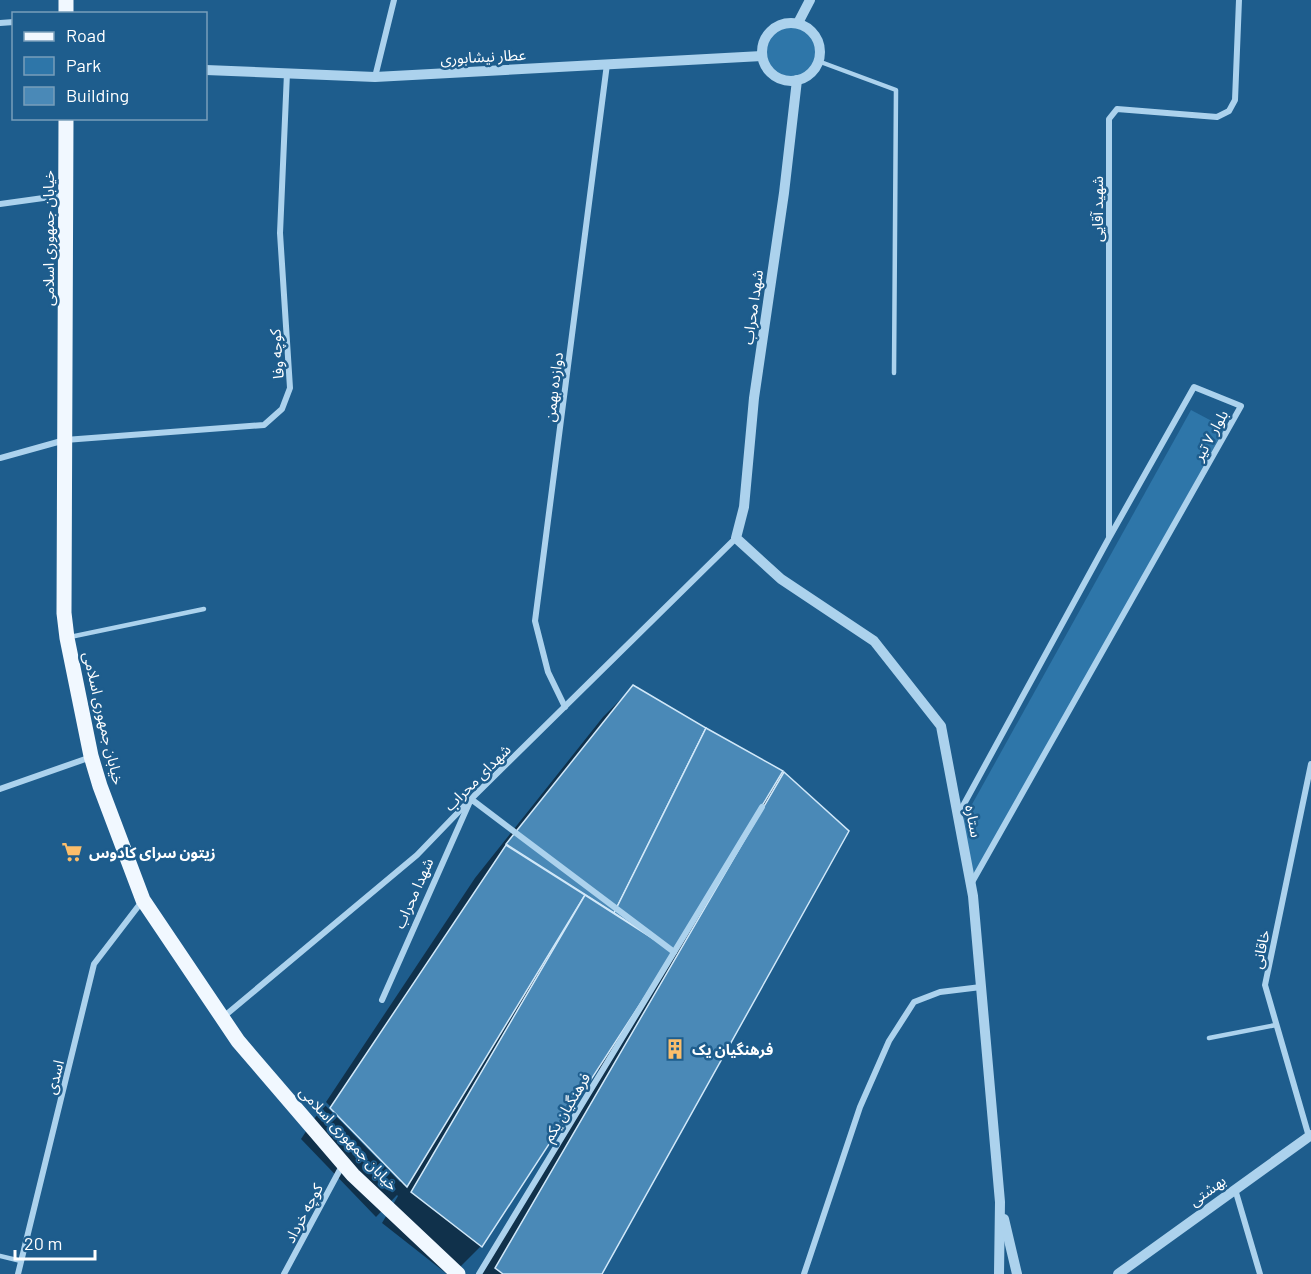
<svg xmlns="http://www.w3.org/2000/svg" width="1311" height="1274" font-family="Barlow,'Noto Sans Arabic',sans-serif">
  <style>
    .green { fill: #2e76a9 }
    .shadow { fill: #0007 }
    .building { fill: #4a89b7; stroke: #d1e8f9; stroke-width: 1.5 }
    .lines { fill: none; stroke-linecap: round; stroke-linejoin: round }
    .service { stroke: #acd2ed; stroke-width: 4.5 }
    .minor { stroke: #acd2ed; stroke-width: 6 }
    .tertiary { stroke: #acd2ed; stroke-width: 10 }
    .primary { stroke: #f1f8ff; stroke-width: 15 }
    .labels { text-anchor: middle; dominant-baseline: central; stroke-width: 5; stroke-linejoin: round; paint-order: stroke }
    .street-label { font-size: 15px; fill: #fff; stroke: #1e5d8d }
    .poi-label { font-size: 15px; font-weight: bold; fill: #fff; stroke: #1e5d8d; text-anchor: start }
  </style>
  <rect width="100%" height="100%" fill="#1e5d8d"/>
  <g class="green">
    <circle cx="791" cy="52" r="28"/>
    <path d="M1191,410L1225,428L971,883L960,826Z"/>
  </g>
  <path class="shadow" d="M633,687L782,772L847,831L600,1274H480L599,1070L597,1068L481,1246L453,1274H447L382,1223L398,1196L397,1195L376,1217L301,1139L324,1104L400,1182L402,1180L326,1102L475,878L603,717Z"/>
  <g class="building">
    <path d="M633,685L706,728L614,913L506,844Z"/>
    <path d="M706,728L783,771L674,952L614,913Z"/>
    <path d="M784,772L849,831L602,1274H503L495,1268Z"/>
    <path d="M506,845L585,895L407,1187L330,1108Z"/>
    <path d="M585,895L674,952L482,1247L411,1192Z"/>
  </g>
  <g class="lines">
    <g class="service">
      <path d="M818,61L896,90L894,373"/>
      <path d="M70,637L204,609"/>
      <path d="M1209,1038L1276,1025"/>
      <path d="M0,1256L21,1261"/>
    </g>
    <g class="minor">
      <path d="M0,23L14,22"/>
      <path d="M375,77L394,0"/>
      <path d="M0,204L65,195"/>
      <path d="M0,458L65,440L264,425L282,409L290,388L280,233L287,73"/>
      <path d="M1109,536V119L1117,109L1217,117L1229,111L1235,100L1239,0"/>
      <path d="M565,707L548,672L535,621L607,64"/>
      <path d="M0,789L91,757"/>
      <path d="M958,815L1109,538L1194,387L1241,406L971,884"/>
      <path d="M382,1000L471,799L674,952"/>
      <path d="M222,1018L417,855L471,799L736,538"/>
      <path d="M1309,1137L1265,985L1311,764"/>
      <path d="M1235,1189L1260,1274"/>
      <path d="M18,1274L94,964L143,900"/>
      <path d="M284,1274L343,1164"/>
      <path d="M479,1274L762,807"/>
      <path d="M804,1274L860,1107L889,1041L914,1002L940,992L981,987"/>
    </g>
    <g class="tertiary">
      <path d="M798,23L810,0"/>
      <circle cx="791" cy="52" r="29"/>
      <path d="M206,70L375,77L762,56"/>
      <path d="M797,80L784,193L754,398L744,507L736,538L781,579L874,641L941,726L973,896L1000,1202L999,1274"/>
      <path d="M1004,1219L1017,1274"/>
      <path d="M1118,1274L1311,1135"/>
    </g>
    <g class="primary">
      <path d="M66,0V14"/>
      <path d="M66,118L64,613L67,638L91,756L100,786L143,900L238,1041L353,1175L458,1274"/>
    </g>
  </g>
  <defs>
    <g id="supermarket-bare" transform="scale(1.62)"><path d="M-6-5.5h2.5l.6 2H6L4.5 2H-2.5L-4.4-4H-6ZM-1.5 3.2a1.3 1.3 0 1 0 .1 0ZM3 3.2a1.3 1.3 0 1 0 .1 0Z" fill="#fbbe6b" stroke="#1e5d8d" stroke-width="2.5" paint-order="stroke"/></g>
    <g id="building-bare" transform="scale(1.62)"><path d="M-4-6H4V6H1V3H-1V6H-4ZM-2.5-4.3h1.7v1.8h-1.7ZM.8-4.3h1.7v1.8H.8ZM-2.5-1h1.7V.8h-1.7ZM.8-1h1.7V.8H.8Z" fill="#fbbe6b" stroke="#1e5d8d" stroke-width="2.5" paint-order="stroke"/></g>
  </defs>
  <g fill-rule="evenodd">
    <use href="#supermarket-bare" x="72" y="852"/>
    <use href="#building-bare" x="675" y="1049"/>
  </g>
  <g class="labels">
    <g class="street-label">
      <text transform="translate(483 56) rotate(-3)">عطار نیشابوری</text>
      <text transform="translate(1097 209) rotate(-90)">شهید آقایی</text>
      <text transform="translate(48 238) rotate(-90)">خیابان جمهوری اسلامی</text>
      <text transform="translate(752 307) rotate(-82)">شهدا محراب</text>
      <text transform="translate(276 354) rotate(-94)">کوچه وفا</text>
      <text transform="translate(553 387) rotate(-83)">دوازده بهمن</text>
      <text transform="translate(1210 435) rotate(-61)">بلوار ۷ تیر</text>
      <text transform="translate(104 718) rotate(77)">خیابان جمهوری اسلامی</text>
      <text transform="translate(477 777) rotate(-45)">شهدای محراب</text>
      <text transform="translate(974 821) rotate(79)">ستاره</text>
      <text transform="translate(413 893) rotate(-66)">شهدا محراب</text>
      <text transform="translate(1260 949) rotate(-78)">خاقانی</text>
      <text transform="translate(54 1077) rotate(-76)">اسدی</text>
      <text transform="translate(566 1107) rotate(-59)">فرهنگیان یکم</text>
      <text transform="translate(349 1138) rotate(47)">خیابان جمهوری اسلامی</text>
      <text transform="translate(1207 1190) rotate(-36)">بهشتی</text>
      <text transform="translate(303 1213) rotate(-62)">کوچه خرداد</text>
    </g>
    <g class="poi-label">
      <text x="89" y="852">زیتون سرای کادوس</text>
      <text x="692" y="1049">فرهنگیان یک</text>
    </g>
  </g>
  <rect x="12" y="12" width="195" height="108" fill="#1e5d8d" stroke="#789ebb" stroke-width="1.5"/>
  <rect x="24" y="32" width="30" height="9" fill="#f1f8ff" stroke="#789ebb" stroke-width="1.5"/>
  <text x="66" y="42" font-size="18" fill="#ffffff">Road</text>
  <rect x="24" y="57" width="30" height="18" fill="#2e76a9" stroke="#789ebb" stroke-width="1.5"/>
  <text x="66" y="72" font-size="18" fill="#ffffff">Park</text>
  <rect x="24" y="87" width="30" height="18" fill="#4a89b7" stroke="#789ebb" stroke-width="1.5"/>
  <text x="66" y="102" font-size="18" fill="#ffffff">Building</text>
  <path d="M15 1250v9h80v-9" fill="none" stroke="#ffffff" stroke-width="3"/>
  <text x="24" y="1250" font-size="18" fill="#ffffff" stroke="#1e5d8d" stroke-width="4.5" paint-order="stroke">20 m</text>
</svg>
